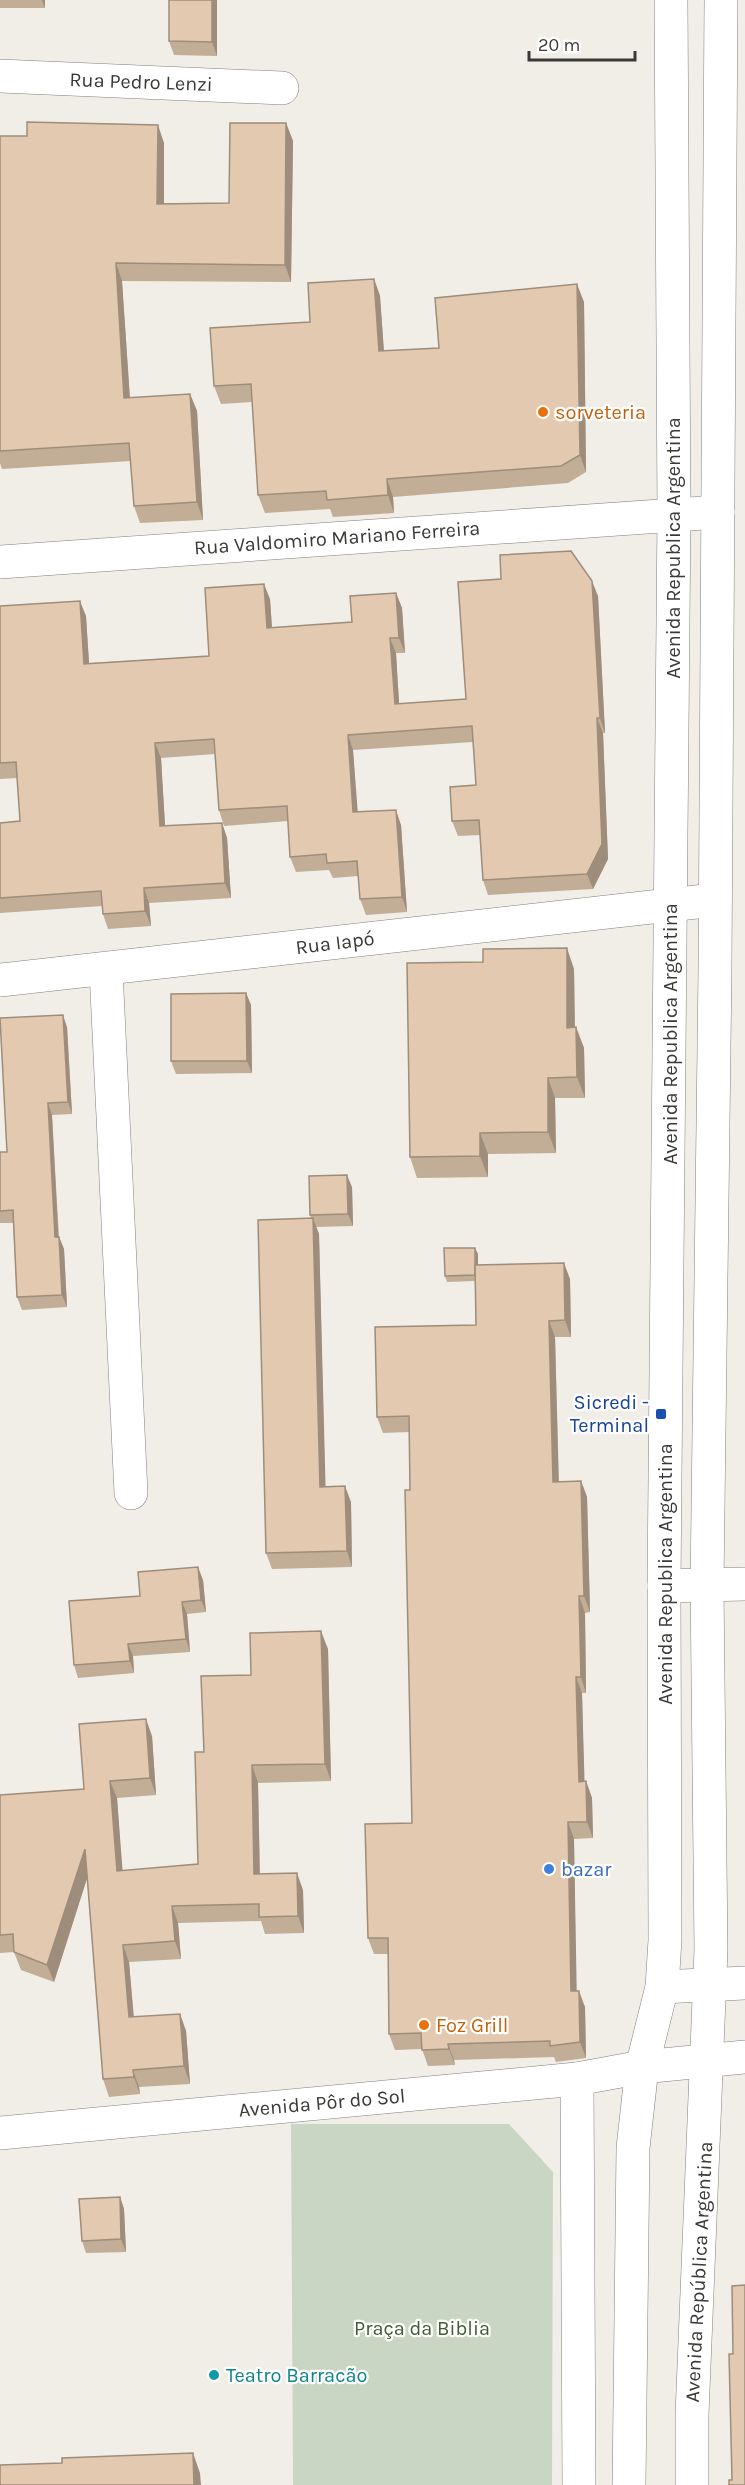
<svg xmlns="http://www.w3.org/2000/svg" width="745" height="2485" font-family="Karla,sans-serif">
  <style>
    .green { fill: #cad6c4 }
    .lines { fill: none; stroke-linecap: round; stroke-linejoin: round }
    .minor-casing { stroke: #83807b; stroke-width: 34 }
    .major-casing { stroke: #83807b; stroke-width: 34 }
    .minor { stroke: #fff; stroke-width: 33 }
    .major { stroke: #fff; stroke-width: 33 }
    .wall { fill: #c2ad97 }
    .shaded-wall { fill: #9e8d7b }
    .building { fill: #e2c9b0; stroke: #9e8d7b; stroke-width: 1.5 }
    .food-dot { fill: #e8710a; stroke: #fff; stroke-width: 2 }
    .transit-dot { fill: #1a4fb4; stroke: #fff; stroke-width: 2 }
    .shop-dot { fill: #3f7fe0; stroke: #fff; stroke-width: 2 }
    .culture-dot { fill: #0f9aa8; stroke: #fff; stroke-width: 2 }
    .labels { text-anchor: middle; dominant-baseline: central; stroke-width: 4.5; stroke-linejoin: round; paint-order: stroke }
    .street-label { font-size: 20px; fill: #3a3936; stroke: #fff }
    .food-label { font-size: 20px; fill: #c56008; stroke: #fff; text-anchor: start }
    .transit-label { font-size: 20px; fill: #164399; stroke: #fff; text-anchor: end }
    .shop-label { font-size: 20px; fill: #366cbe; stroke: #fff; text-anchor: start }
    .park-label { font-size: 20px; fill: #405d32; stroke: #fff }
    .culture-label { font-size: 20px; fill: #0d838f; stroke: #fff; text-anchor: start }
  </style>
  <rect width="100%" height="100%" fill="#f1eee7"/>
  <path class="green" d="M291,2124H509L553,2172L552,2485H293Z"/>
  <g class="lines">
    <g class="minor-casing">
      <g id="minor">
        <path d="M0,76L282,88"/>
        <path d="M0,562L718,512"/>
        <path d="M106,970L131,1493"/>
        <path d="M0,980L714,900"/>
        <path d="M664,1586L745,1584"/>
        <path d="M662,1987L745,1983"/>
        <path d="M577,2079L579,2485"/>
        <path d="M0,2133L577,2079L642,2067L745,2057"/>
      </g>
    </g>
    <g class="major-casing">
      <g id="major">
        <path d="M629,2485L633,2148L642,2067L662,1987L665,1940L664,1586L674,514L671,0"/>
        <path d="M692,2485V2415L711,1950L707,1586L715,970L721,0"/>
      </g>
    </g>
    <use href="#minor" class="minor"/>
    <use href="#major" class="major"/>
  </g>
  <g class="wall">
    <rect x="0" y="0" width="45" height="8"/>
    <path d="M169,0H217V56L174,55L169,41Z"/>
    <path d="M286,123L293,141L291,282L122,281L130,398L190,394L197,411L203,520L140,523L134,506L131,461L2,469L0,463V136L164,143V203H229Z"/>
    <path d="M374,279L380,296L384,351L439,348L584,302L586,472L568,483L393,497L394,513L333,517L330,509L265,513L258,495L252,402L221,404L214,386Z"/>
    <path d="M396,593L402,608L405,653H396L399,704L466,699L598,596L605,733H603L608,859L593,889L488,895L483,880L480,835L458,836L452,821L476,785L473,742L353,750L357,812L401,825L407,912L366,915L360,899L358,876L333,878L329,870L296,872L290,857L288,821L224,826L219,810L215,754L161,758L165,826L222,823L227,838L231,898L149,903L151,926L108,929L103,914L102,906L0,913V823L20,821L17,778L0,779V606L86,616L89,663L209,656L270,599L272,628L352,622Z"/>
    <path d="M574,969L575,1027H576L584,1048L585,1098H555L556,1153L488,1154V1177L417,1178L410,1157Z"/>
    <path d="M246,993L251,1005L252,1073L176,1074L171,1061Z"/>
    <path d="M67,1027L72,1114L52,1115L59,1237L64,1249L67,1307L22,1310L17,1297L13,1223H0V1152H7Z"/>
    <path d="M352,1187L353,1226L316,1227L319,1234L325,1487L351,1502L352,1567L272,1569L266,1553L311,1218L310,1215Z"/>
    <path d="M478,1254V1265L570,1279L571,1337H555L559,1482L581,1481L587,1497L590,1612L585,1613L586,1693H582L584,1782L586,1781L592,1798L593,1838L574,1839L576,1991L585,2007L586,2058L556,2062L554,2057L454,2060L455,2065L428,2066L422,2049L395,2050L389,2034L388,1954H374L368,1938L412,1823L410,1490L409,1432L383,1433L377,1417L476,1325L475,1281L447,1282L445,1276Z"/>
    <path d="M203,1580L206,1612L187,1614L190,1652L133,1656L134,1673L78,1678L74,1665L140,1596Z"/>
    <path d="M328,1649L331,1781L258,1783L260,1874L303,1890L304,1933L265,1934L261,1921L178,1923L181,1959L129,1962L134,2017L180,2014L186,2031L190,2084L139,2087L140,2094L109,2097L103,2079L87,1878L54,1982L21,1970L14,1952L0,1953V1795L84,1789L152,1736L156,1795L117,1798L122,1871L198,1864L204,1752L251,1675Z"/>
    <path d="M120,2197L124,2209L126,2252L86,2253L82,2241Z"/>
  </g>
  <g class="shaded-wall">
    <path d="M42,0H45V8Z"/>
    <path d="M212,0H217V56L212,42Z"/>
    <path d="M286,123L293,141L291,282L285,265Z"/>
    <path d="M158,125L164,143V221L157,204Z"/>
    <path d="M116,263L122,281L131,416L124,398Z"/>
    <path d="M374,279L380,296L385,368L379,351Z"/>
    <path d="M577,284L584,302L586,472L580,455Z"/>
    <path d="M190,394L197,411L203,520L197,502Z"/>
    <path d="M387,479L393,497L394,513L388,495Z"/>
    <path d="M592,581L598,596L605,733L600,718Z"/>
    <path d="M264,584L270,599L273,643L267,628Z"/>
    <path d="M396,593L402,608L405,653L399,638Z"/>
    <path d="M80,601L86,616L90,679L84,664Z"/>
    <path d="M390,638L396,653L400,719L395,704Z"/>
    <path d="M597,718L603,733L608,859L593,889L587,874Z"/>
    <path d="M348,735L353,750L359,828L353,812Z"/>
    <path d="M155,743L161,758L166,842L160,826Z"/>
    <path d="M396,810L401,825L407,912L402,897Z"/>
    <path d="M222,823L227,838L231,898L225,883Z"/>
    <path d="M144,888L149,903L151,926L145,911Z"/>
    <path d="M567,948L574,969L575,1048L567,1028Z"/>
    <path d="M246,993L251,1005L252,1073L247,1061Z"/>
    <path d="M63,1015L67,1027L72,1114L68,1102Z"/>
    <path d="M576,1027L584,1048L585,1098L577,1077Z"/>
    <path d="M548,1078L555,1098L556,1153L548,1132Z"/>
    <path d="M48,1103L52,1115L59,1250L55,1237Z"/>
    <path d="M480,1133L488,1154V1177L480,1156Z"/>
    <path d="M347,1175L352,1187L353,1226L348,1214Z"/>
    <path d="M313,1218L319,1234L326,1503L320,1487Z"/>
    <path d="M59,1237L64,1249L67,1307L62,1295Z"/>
    <path d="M475,1248L478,1254V1281L476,1275Z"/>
    <path d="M564,1263L570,1279L571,1337L565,1320Z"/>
    <path d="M549,1321L555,1337L559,1498L553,1482Z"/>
    <path d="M581,1481L587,1497L590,1612L584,1596Z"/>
    <path d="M345,1486L351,1502L352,1567L347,1551Z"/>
    <path d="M198,1567L203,1580L206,1612L201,1600Z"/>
    <path d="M579,1596L585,1613L586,1693L581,1677Z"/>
    <path d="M182,1602L187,1614L190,1652L186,1639Z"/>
    <path d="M321,1631L328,1649L331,1781L325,1764Z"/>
    <path d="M128,1644L133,1656L134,1673L130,1661Z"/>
    <path d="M576,1677L582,1693L585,1798L579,1782Z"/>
    <path d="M146,1719L152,1736L156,1795L150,1778Z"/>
    <path d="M252,1765L258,1783L260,1891L254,1874Z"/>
    <path d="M110,1781L117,1798L124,1889L117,1871Z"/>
    <path d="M586,1781L592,1798L593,1838L587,1822Z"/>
    <path d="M568,1822L574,1839L577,2007L571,1991Z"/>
    <path d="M85,1849L91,1866L54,1982L47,1965Z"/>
    <path d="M297,1873L303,1890L304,1933L298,1916Z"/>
    <path d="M172,1906L178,1923L181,1959L175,1941Z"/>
    <path d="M123,1945L129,1962L135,2035L129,2017Z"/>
    <path d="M579,1991L585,2007L586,2058L580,2042Z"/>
    <path d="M180,2014L186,2031L190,2084L184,2066Z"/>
    <path d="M448,2044L454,2060L455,2065L449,2049Z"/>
    <path d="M133,2070L139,2087L140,2094L134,2077Z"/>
    <path d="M120,2197L124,2209L126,2252L121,2239Z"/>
    <path d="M193,2453L200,2473L201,2485H194Z"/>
  </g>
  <g class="building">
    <path d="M169,0H212V42L169,41Z"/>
    <path d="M27,122L158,125L157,204L229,203L230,123H286L285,265L116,263L124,398L190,394L197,502L134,506L129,443L0,451V136H27Z"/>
    <path d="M374,279L379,351L439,348L435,298L577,284L580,455L561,466L387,479L388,495L327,500L326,491L258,495L251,384L214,386L210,328L310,322L308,283Z"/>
    <path d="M571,551L592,581L600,718H597L602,844L587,874L483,880L479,820L452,821L450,787L476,785L472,726L348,735L353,812L396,810L402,897L360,899L357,861L327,863L326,854L290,857L287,806L219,810L214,739L155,743L160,826L222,823L225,883L144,888L145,911L103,914L101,891L0,898V823L20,821L16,762L0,763V606L80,601L84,664L209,656L205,588L264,584L267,628L352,622L350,596L396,593L399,638H390L395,704L466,699L458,582L501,579L500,555Z"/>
    <path d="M567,948V1028L576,1027L577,1077L548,1078V1132L480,1133V1156L410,1157L407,963L483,962V949Z"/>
    <path d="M246,993L247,1061H171V994Z"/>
    <path d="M63,1015L68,1102L48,1103L55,1237H59L62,1295L17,1297L13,1210L0,1211V1152H7L0,1018Z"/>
    <path d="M347,1175L348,1214L310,1215L309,1176Z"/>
    <path d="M313,1218L320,1487L345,1486L347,1551L266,1553L258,1220Z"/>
    <path d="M444,1248H475V1275L445,1276Z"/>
    <path d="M564,1263L565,1320L549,1321L553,1482L581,1481L584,1596H579L581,1677H576L579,1782L586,1781L587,1822H568L571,1991H579L580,2042L550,2046V2041L448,2044L449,2049L422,2050L421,2033L389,2034L388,1938H368L365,1824L412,1823L405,1490H410L409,1416L377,1417L375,1327L476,1325L475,1265Z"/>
    <path d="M198,1567L201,1600L182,1602L186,1639L128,1644L130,1661L74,1665L69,1601L140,1596L138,1572Z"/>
    <path d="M321,1631L325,1764L252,1765L254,1874L297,1873L298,1916L259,1917V1904L172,1906L175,1941L123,1945L129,2017L180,2014L184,2066L133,2070L134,2077L103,2079L85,1849L47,1965L14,1952L13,1934L0,1935V1795L84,1789L79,1724L146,1719L150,1778L110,1781L117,1871L198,1864L195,1752H204L201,1676L251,1675L250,1633Z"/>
    <path d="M120,2197L121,2239L82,2241L79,2199Z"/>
    <path d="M745,2285V2485H729V2480H732L729,2354H733L732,2286Z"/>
    <path d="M193,2453L194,2485H0V2465L62,2463V2458Z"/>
  </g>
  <g class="food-dot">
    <circle cx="543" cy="412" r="6"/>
    <circle cx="424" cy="2025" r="6"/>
  </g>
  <rect class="transit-dot" x="655" y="1408" width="12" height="12" rx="3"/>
  <circle class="shop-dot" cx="549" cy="1869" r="6"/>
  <circle class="culture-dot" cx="214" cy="2375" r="6"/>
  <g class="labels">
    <g class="street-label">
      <text transform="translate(141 82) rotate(2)">Rua Pedro Lenzi</text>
      <text transform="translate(337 538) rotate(-4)">Rua Valdomiro Mariano Ferreira</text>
      <text transform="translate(673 548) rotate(-90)">Avenida Republica Argentina</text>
      <text transform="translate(335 943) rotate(-7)">Rua Iapó</text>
      <text transform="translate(670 1034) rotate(-90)">Avenida Republica Argentina</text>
      <text transform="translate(665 1574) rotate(-90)">Avenida Republica Argentina</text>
      <text transform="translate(322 2103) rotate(-5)">Avenida Pôr do Sol</text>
      <text transform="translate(699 2272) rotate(-87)">Avenida República Argentina</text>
    </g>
    <g class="food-label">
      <text x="555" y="412">sorveteria</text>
      <text x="436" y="2025">Foz Grill</text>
    </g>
    <g class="transit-label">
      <text x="649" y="1402">Sicredi -<tspan x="649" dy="23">Terminal</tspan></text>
    </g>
    <g class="shop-label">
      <text x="561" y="1869">bazar</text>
    </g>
    <g class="park-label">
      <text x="422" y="2328">Praça da Biblia</text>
    </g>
    <g class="culture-label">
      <text x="226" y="2375">Teatro Barracão</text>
    </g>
  </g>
  <path d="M529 51v9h106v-9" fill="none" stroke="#3a3936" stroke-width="3"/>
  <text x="538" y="51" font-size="18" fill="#3a3936" stroke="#ffffff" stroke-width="4.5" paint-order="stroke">20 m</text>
</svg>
